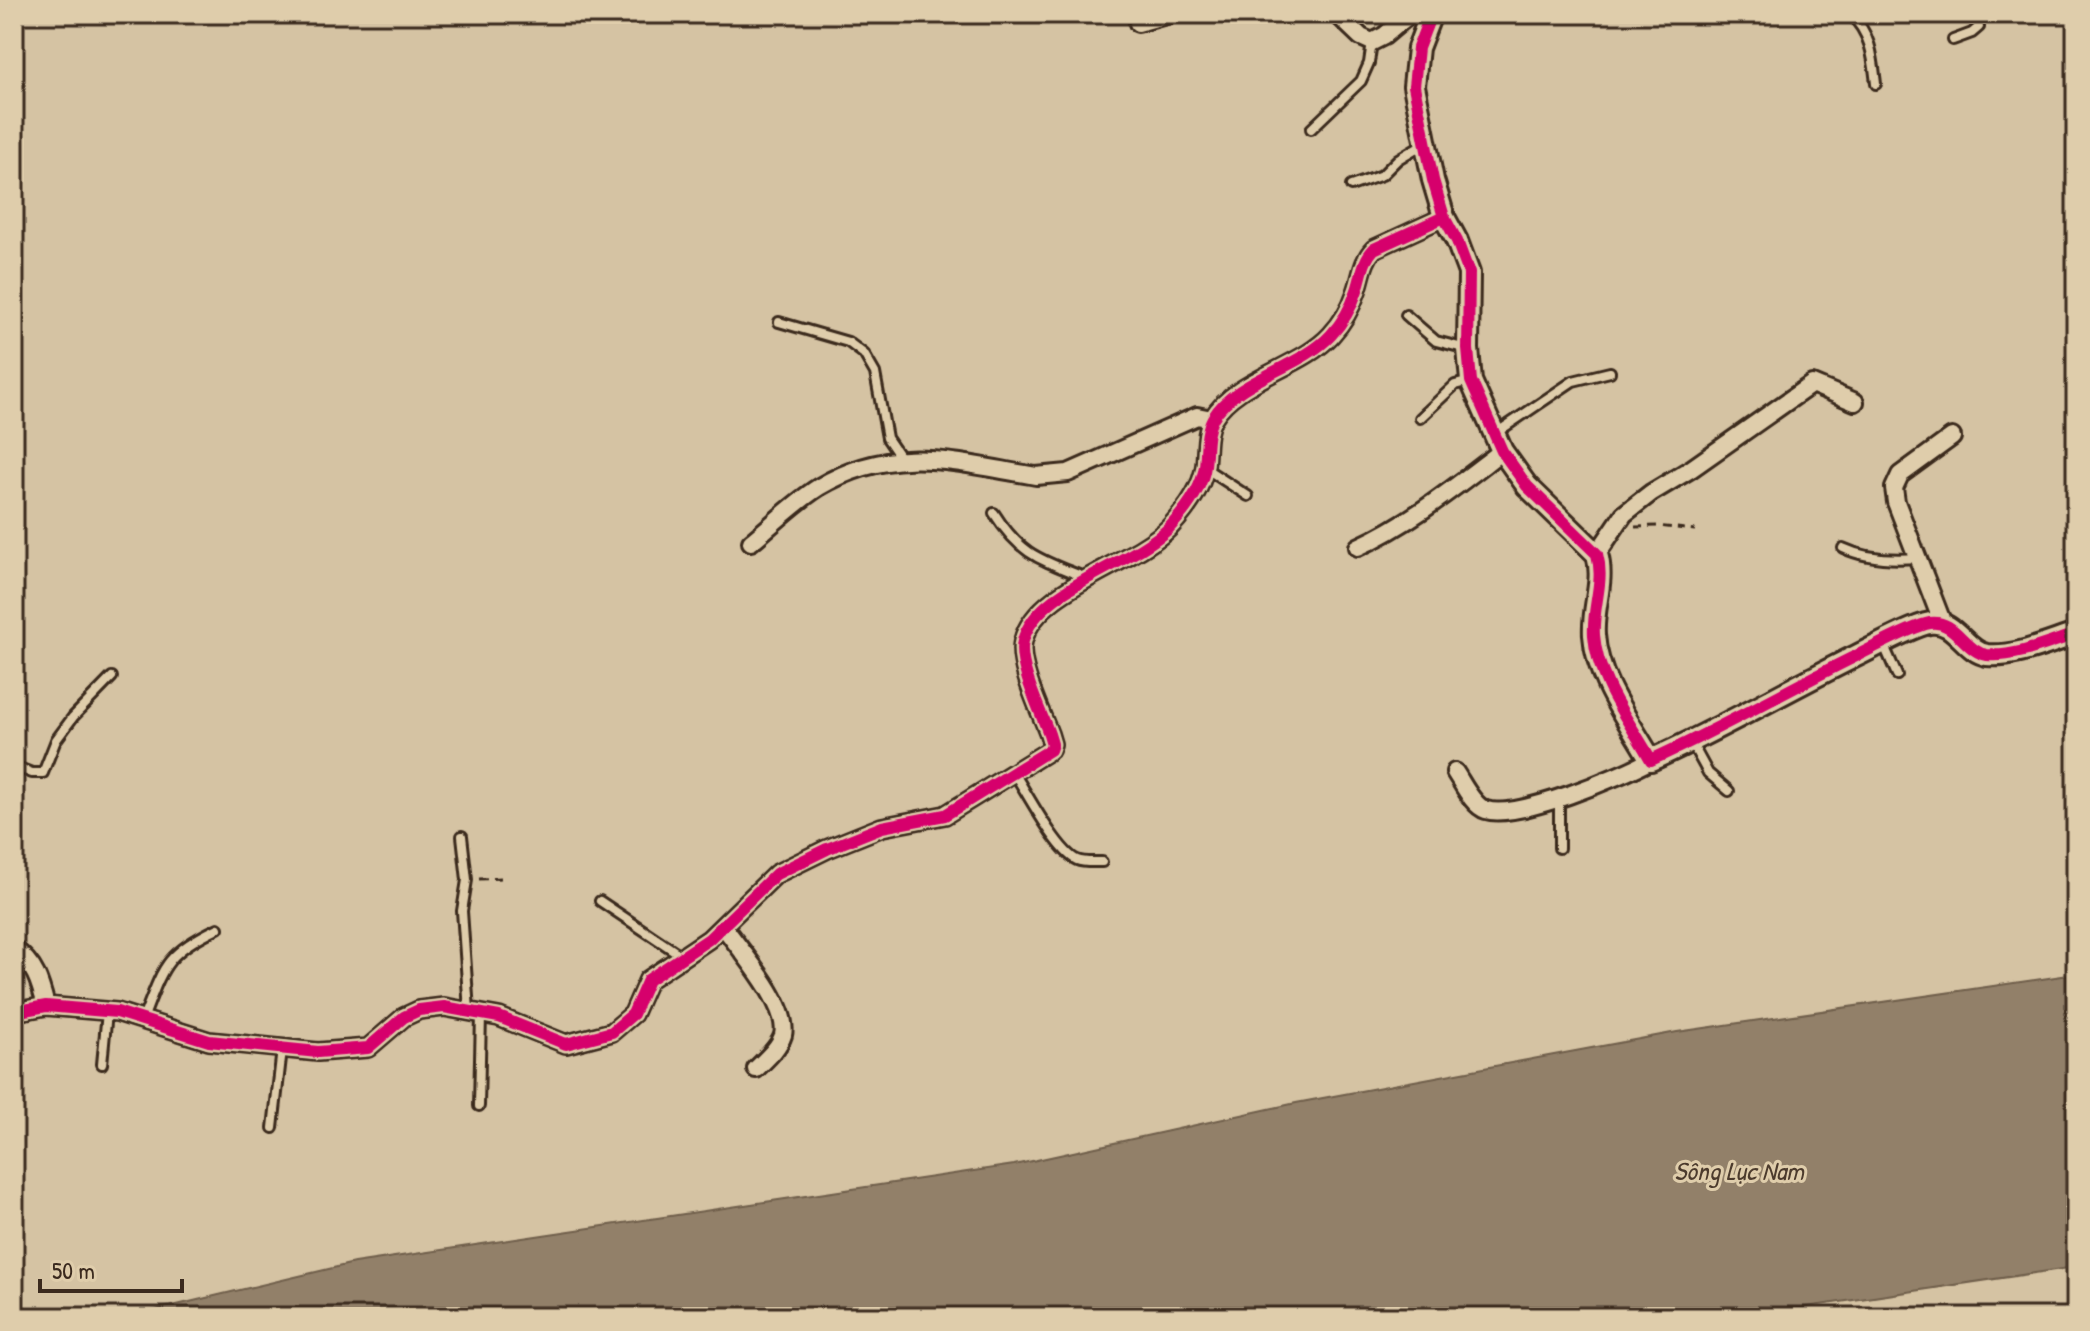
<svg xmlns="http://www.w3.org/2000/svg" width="2090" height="1331" font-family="'Patrick Hand',sans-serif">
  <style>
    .water { fill: #928069; stroke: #6f5e4b; stroke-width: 2 }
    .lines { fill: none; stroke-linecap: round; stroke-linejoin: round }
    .service-casing { stroke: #3b2a1e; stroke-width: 14 }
    .minor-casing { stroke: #3b2a1e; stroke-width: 22 }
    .tertiary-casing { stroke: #3b2a1e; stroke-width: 26 }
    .path { stroke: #3b2a1e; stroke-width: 3; stroke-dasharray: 8 6; stroke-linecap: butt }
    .service { stroke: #dfcdab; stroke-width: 8 }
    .minor { stroke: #dfcdab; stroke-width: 16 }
    .tertiary { stroke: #dfcdab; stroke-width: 20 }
    .cycleway-casing { stroke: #dfcdab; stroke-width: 17 }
    .cycleway { stroke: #d6006c; stroke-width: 12 }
    .labels { text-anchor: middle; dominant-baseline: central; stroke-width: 6; stroke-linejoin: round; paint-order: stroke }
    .water-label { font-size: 26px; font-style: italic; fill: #4c3b2d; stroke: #dfcdab }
  </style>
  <rect width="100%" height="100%" fill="#d5c3a3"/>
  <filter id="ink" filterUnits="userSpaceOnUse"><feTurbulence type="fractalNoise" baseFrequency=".0125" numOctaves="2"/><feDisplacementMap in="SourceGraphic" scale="16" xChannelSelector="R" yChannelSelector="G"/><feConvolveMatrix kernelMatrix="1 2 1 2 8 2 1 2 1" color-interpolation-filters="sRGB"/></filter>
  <g filter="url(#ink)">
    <path class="water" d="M2076,974V1267L1738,1317H126L354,1263L1014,1165L1296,1103L1677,1032Z"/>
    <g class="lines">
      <g class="service-casing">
        <g id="service">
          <path d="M1850,14C1871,33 1873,57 1876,84"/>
          <path d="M1953,40L1972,33L1979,27L1975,14"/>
          <path d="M1311,129L1361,81L1369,63L1372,42"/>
          <path d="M1351,186L1382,175L1398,159L1423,144"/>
          <path d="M1406,315L1436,341L1467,349"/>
          <path d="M779,322L848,342L864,354L875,373L887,438L902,460"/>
          <path d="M1420,418L1455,385L1470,381"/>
          <path d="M1496,433L1573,381L1610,372"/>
          <path d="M1205,468L1248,496"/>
          <path d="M994,513C1021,556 1042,560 1086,578"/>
          <path d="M1843,548C1866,559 1892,560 1917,558"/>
          <path d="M1883,643L1897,675"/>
          <path d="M1691,742L1708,773L1729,791"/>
          <path d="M14,766L32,773H43L56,740L73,717L112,677"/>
          <path d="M1014,773C1027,793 1057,851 1077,860C1084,863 1094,862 1102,862"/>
          <path d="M1559,798V848"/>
          <path d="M462,836L467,880L462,911L469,1011"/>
          <path d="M600,901L682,956"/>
          <path d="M143,1019C163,967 165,953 218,928"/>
          <path d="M102,1064L107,1012"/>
          <path d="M479,1106L481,1014"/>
          <path d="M273,1128L282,1049"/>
        </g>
      </g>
      <g class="minor-casing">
        <g id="minor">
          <path d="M1337,14L1361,37L1372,42L1384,36L1410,14"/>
          <path d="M1138,23L1170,14"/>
          <path d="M751,542C773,524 795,502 819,487C894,442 956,463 1036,476L1068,473L1197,416L1212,419"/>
          <path d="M1358,547C1411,523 1456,486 1502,451"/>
          <path d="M1597,554L1624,514L1651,493L1691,469L1812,384L1855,402"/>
          <path d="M1943,624L1896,502L1894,488L1900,475L1952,437"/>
          <path d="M1455,772C1463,784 1473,806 1486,810C1517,820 1622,776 1651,760"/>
          <path d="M724,927C740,950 790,1006 783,1035C779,1048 766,1059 756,1069"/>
          <path d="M14,949C35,964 40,982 46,1006"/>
          <path d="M14,1012L46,1006L117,1012L209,1041L318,1052L368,1048L404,1017L419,1010L444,1007L499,1017L566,1044L612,1032L633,1014L648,980L709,939L776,874L827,849L882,827L945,815L1050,750L1052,744L1049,734C1041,712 1017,664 1023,641C1036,588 1132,565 1169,528C1185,511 1202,489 1205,466C1207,450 1205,432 1213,418C1236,379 1301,368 1331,335C1342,323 1351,308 1356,293C1362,278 1362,261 1374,249L1444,217"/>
        </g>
      </g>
      <g class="tertiary-casing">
        <path id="tertiary" d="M1431,14L1418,48L1414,86L1433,180L1444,217L1457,241L1469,273L1468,349L1471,381L1502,451L1527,486L1597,554C1605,582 1592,607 1594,635C1597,680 1629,721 1651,760C1720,729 1785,691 1852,658C1871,649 1912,626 1930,623C1955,619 1965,652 1987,655C2015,658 2050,642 2076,634"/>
      </g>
      <g class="path">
        <path d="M1635,527L1657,526L1695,530"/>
        <path d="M479,879L503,878"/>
      </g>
      <use href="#service" class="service"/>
      <use href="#minor" class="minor"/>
      <use href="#tertiary" class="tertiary"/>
      <g class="cycleway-casing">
        <g id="cycleway">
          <path d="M1431,14L1418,48L1414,86L1433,180L1444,217L1457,241L1469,273L1468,349L1471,381L1502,451L1527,486L1597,554C1605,582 1592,607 1594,635C1597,680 1629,721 1651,760C1720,729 1785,691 1852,658C1871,649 1912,626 1930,623C1955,619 1965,652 1987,655C2015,658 2050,642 2076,634"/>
          <path d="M14,1012L46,1006L117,1012L209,1041L318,1052L368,1048L404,1017L419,1010L444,1007L499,1017L566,1044L612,1032L633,1014L648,980L709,939L776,874L827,849L882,827L945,815L1050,750L1052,744L1049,734C1041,712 1017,664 1023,641C1036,588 1132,565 1169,528C1185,511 1202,489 1205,466C1207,450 1205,432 1213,418C1236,379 1301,368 1331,335C1342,323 1351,308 1356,293C1362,278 1362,261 1374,249L1444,217"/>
        </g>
      </g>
      <use href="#cycleway" class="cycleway"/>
    </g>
  </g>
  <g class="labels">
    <g class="water-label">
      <text x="1739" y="1170">Sông Lục Nam</text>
    </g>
  </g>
  <rect width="2090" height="1331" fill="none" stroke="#dfcdab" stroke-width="48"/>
  <rect x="24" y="24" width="2042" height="1283" fill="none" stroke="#3b2a1e" stroke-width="3" filter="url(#ink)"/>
  <path d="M40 1279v12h142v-12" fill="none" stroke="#3b2a1e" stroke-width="4"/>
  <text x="52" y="1279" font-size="24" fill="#3b2a1e" stroke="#dfcdab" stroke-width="6" paint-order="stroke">50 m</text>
</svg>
